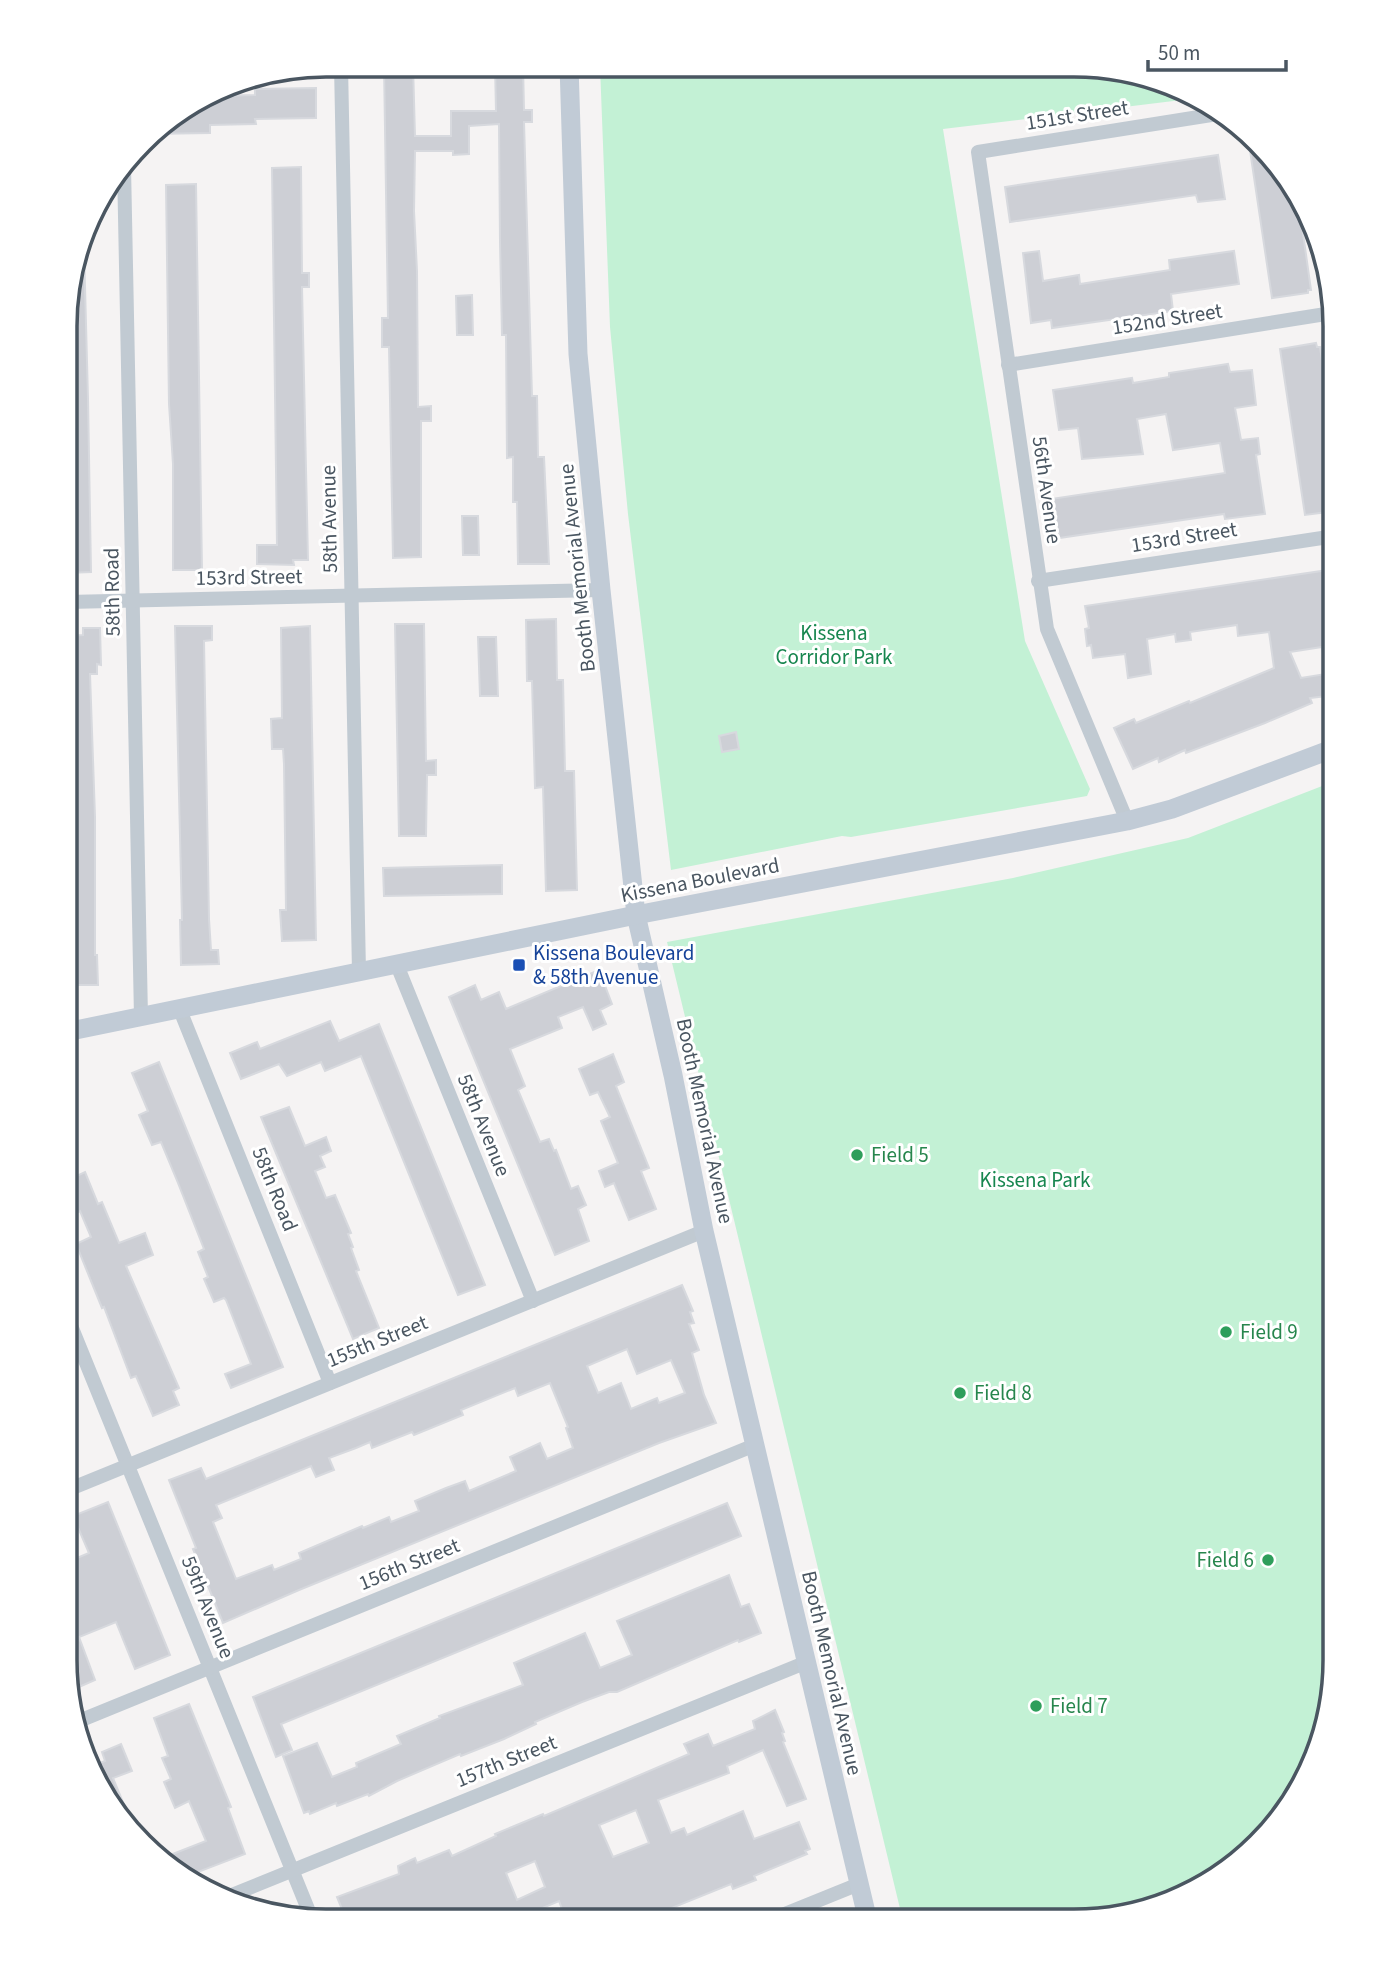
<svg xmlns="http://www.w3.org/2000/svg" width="1400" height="1986" font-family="'Source Sans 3',sans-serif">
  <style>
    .green { fill: #c3f1d5 }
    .building { fill: #cdcfd5; stroke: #d7d9de; stroke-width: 2; fill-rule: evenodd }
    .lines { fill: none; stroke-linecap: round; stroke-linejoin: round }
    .street { stroke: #c1cad2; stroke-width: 14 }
    .secondary { stroke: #c1cbd6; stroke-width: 19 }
    .transit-dot { fill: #1a4fb4; stroke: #fff; stroke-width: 2.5 }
    .leisure-dot { fill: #2e9e5b; stroke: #fff; stroke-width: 2.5 }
    .labels { text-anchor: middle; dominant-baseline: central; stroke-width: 6; stroke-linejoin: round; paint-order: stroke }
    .street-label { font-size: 21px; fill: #4a5661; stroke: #fff }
    .park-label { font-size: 21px; fill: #17864f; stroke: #fff }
    .transit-label { font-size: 21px; fill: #164399; stroke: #fff; text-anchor: start }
    .leisure-label { font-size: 21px; fill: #27864d; stroke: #fff; text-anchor: start }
    .rim { fill: none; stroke: #4a5661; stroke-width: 3.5 }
  </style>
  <rect width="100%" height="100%" fill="#f5f3f3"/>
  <g class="green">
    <path d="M600,66L1108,67L1173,85L1198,98L943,129L1025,641L1090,789L1087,796L851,837L842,836L671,870L628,514L610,327Z"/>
    <path d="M1335,781V1677L1321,1744L1291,1805L1246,1857L1189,1894L1074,1921H903L667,942L1013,878L1188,838Z"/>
  </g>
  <g class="building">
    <path d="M384,65H413L415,136H451V111H496L495,65H523L524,110H532V122H524L532,396H537L538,457H544L549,564H518L517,502H513V457L507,458L506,335H502L500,242L499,124L469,126V154L453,155V151H415L414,211L417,271L418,407L431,406V421H421V557L393,558L389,347H382V318H388Z"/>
    <path d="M316,88V118L255,119L256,124L210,125V133L150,134L154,129L212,96L255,95V89Z"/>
    <path d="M1248,137L1298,198L1311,290H1308V293L1272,298Z"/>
    <path d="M1218,155L1225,199L1198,202L1196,195L1010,222L1005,187Z"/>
    <path d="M301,167L302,273H309V287H302L308,560H293L294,565L257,564V545H277L272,168Z"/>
    <path d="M196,184L202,570H173V464L169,404L166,185Z"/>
    <path d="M82,248L84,249L88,399L91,572L67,573V292Z"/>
    <path d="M1039,251L1043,281L1079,275L1080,284L1170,270L1169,260L1234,251L1239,284L1171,294L1173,311L1052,328L1051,320L1031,323L1023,253Z"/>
    <path d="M472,295L473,335H457L456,296Z"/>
    <path d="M1316,343L1317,347H1320L1335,448V511L1305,515L1280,349Z"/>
    <path d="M1228,364L1230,372L1252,370L1256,405L1235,408L1241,440L1258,438L1260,454L1256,455L1265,514L1225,519L1224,514L1059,538V534L1056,535L1051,499L1225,473L1220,443L1173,450L1166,414L1137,419L1143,454L1082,459L1078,428L1059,430L1053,390L1132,378L1133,383L1169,377V373Z"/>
    <path d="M462,516H478L479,555H463Z"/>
    <path d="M1335,569V695L1310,698L1312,703L1265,723L1186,753L1185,750L1159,762L1158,758L1133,769L1114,728L1134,719L1136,723L1189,701L1190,703L1274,668L1269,632L1238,636L1237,625L1190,632L1191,640L1176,642L1175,634L1147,639L1151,674L1128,678L1125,654L1093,658L1091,645L1087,646L1085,629L1089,628L1085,606ZM1322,647L1326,674L1301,678L1290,652Z"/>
    <path d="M556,619L557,680H563L565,771H574L577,890L546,891L543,787L535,788L532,681H527L526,620Z"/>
    <path d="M395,624H424L426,761L436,760V775H427L426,836H399Z"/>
    <path d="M175,626H212V640L204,641L209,919L211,950H218L219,964L181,965L180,920H182Z"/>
    <path d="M310,626L316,940L282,941L280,910H286L284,764L283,749H272L271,719L282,718L281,628Z"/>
    <path d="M83,628H100L101,665L97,664V674H90L95,817V955H97L98,985H66V970H70L69,928H66V893H68L66,636L83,635Z"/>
    <path d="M478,637H496L498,696H480Z"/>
    <path d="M736,732L739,749L722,752L719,736Z"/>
    <path d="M502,865V894L384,896L383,868Z"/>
    <path d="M599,970L612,1004L600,1010L606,1024L593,1030L583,1007L558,1017L562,1028L510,1049L525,1086L518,1090L540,1142L549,1139L554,1151L556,1150L571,1189L578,1186L586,1205L578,1209L589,1241L555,1255L449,997L475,985L481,1000L499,992L506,1009Z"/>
    <path d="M330,1021L339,1041L379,1024L485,1285L458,1295L361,1056L325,1071L321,1062L287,1076L279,1064L241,1079L230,1053L257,1042L260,1049Z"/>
    <path d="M613,1054L624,1082L616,1086L649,1168L641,1171L656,1209L629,1220L614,1183L605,1187L599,1171L618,1163L601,1121L610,1117L598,1092L590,1095L579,1069Z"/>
    <path d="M159,1062L283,1367L231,1388L225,1374L251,1364L226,1300L224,1298L214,1302L204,1279L208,1277L198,1252L204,1249L178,1183L161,1142L152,1145L139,1115L148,1111L132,1073Z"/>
    <path d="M289,1107L305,1146L326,1137L331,1151L320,1156L325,1167L315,1171L326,1198L335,1195L351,1233L348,1234L353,1247L351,1248L359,1270L356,1271L379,1328L353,1339L261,1117Z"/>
    <path d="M85,1172L98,1204L102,1202L119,1243L145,1233L153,1255L126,1266L179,1388L173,1391L179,1405L153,1416L136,1376L131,1378L104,1307L102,1308L76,1244L91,1237L80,1211L72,1215L66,1201V1181Z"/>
    <path d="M682,1285L693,1311L690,1312L694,1323L689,1324L699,1350L692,1353L704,1395L716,1423L659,1443L299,1590L223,1623L193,1549L196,1548L169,1480L201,1468L206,1479ZM627,1349L637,1374L671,1360L685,1393L659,1403L657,1398L631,1409L621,1383L598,1393L587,1366ZM550,1383L568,1427L566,1428L573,1448L547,1459L540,1443L510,1457L516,1471L469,1491L465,1481L446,1488L415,1501L419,1511L391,1522L389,1517L363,1528L362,1526L299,1553L301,1559L274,1570L272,1565L236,1579L213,1522L222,1518L216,1505L311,1466L316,1477L334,1470L329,1458L356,1448L370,1442L372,1448L412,1432L414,1435L463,1415L461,1410L515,1388L518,1396Z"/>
    <path d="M108,1502L170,1655L135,1669L116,1622L79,1637L95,1680L72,1690L65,1660V1563L89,1553L73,1516Z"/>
    <path d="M727,1503L741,1536L281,1724L292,1750L276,1757L253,1697Z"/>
    <path d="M729,1575L741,1607L749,1604L761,1633L739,1642L738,1640L617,1692H609L582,1702L535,1722L536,1724L504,1739L461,1756L460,1754L397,1781L369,1796L368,1794L337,1806L336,1803L310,1814L309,1811L304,1813L283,1756L317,1743L332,1777L357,1767L356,1763L401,1744L397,1736L440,1718L439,1716L523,1685L514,1663L585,1633L600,1668L632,1655L617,1621Z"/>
    <path d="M189,1704L231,1807L228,1808L245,1854L185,1877L167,1867L160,1859L206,1841L189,1801L175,1808L164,1782L171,1779L162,1758L168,1756L154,1718Z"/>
    <path d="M775,1710L784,1732L782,1733L785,1741L783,1742L806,1799L787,1806L763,1750L727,1766L729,1773L658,1800L671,1833L684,1828L687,1835L743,1811L754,1839L799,1822L810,1849L805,1851L807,1854L754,1876L756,1880L733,1889L731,1884L642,1920H566L559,1901L514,1920L346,1919L337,1897L399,1874L398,1866L415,1858L417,1863L449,1850L452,1856L496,1836L495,1834L543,1814L544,1816L689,1754L684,1744L708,1734L713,1746L755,1729L753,1721ZM636,1810L649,1843L613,1857L599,1825ZM535,1861L545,1887L517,1900L506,1873Z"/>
    <path d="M121,1744L132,1771L113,1778L127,1812L123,1814L92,1775L90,1767L105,1761L102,1752Z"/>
  </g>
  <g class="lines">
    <g class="street">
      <path d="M341,65L359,972"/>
      <path d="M124,166L141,1017"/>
      <path d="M1008,365L1332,313"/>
      <path d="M1038,581L1335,536"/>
      <path d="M67,602L601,590"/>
      <path d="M1127,821L1047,629L978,152L1224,113"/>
      <path d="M397,965L533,1301"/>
      <path d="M180,1010L330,1383"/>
      <path d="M65,1311L312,1919"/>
      <path d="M65,1491L704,1231"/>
      <path d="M79,1721L755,1445"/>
      <path d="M222,1899L807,1662"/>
      <path d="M770,1920L859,1884"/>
    </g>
    <g class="secondary">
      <path d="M569,65L578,354L601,590L636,915L673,1075L704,1231L868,1921"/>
      <path d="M66,1032L636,915L1127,821L1172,809L1335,748"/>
    </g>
  </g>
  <rect class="transit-dot" x="512" y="958" width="14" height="14" rx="3.5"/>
  <g class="leisure-dot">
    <circle cx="857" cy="1155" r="7"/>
    <circle cx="1226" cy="1332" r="7"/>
    <circle cx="960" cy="1393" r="7"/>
    <circle cx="1268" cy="1560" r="7"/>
    <circle cx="1036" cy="1706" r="7"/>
  </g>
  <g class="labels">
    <g class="street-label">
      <text transform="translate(1077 115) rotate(-9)">151st Street</text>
      <text transform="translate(1167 319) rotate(-9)">152nd Street</text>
      <text transform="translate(1047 490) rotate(82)">56th Avenue</text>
      <text transform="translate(329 519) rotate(-91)">58th Avenue</text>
      <text transform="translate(1184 537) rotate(-9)">153rd Street</text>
      <text transform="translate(577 568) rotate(-96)">Booth Memorial Avenue</text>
      <text transform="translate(249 577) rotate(-1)">153rd Street</text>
      <text transform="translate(112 592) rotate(-91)">58th Road</text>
      <text transform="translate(700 880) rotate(-11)">Kissena Boulevard</text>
      <text transform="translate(705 1121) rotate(78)">Booth Memorial Avenue</text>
      <text transform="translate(484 1125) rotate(68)">58th Avenue</text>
      <text transform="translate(275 1189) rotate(68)">58th Road</text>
      <text transform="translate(377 1341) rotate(-22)">155th Street</text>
      <text transform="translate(409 1564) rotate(-22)">156th Street</text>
      <text transform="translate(208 1607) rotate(68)">59th Avenue</text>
      <text transform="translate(832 1673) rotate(77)">Booth Memorial Avenue</text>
      <text transform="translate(506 1761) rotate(-22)">157th Street</text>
    </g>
    <g class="park-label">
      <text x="834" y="633">Kissena<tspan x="834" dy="24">Corridor Park</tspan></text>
      <text x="1035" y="1180">Kissena Park</text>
    </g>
    <g class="transit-label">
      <text x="533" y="953">Kissena Boulevard<tspan x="533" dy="24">&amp; 58th Avenue</tspan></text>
    </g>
    <g class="leisure-label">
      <text x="871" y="1155">Field 5</text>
      <text x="1240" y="1332">Field 9</text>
      <text x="974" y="1393">Field 8</text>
      <text x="1254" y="1560" text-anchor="end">Field 6</text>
      <text x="1050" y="1706">Field 7</text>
    </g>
  </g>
  <path d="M0 0H1400V1986H0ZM326 77H1074A249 249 0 0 1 1323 326V1660A249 249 0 0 1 1074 1909H326A249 249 0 0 1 77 1660V326A249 249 0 0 1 326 77Z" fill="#fff" fill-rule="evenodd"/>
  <path class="rim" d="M326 77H1074A249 249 0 0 1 1323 326V1660A249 249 0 0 1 1074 1909H326A249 249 0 0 1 77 1660V326A249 249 0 0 1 326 77Z"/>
  <path d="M1148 60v10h138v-10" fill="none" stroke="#4a5661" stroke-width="3.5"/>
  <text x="1158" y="60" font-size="21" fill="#4a5661" stroke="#ffffff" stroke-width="5" paint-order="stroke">50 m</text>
</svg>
